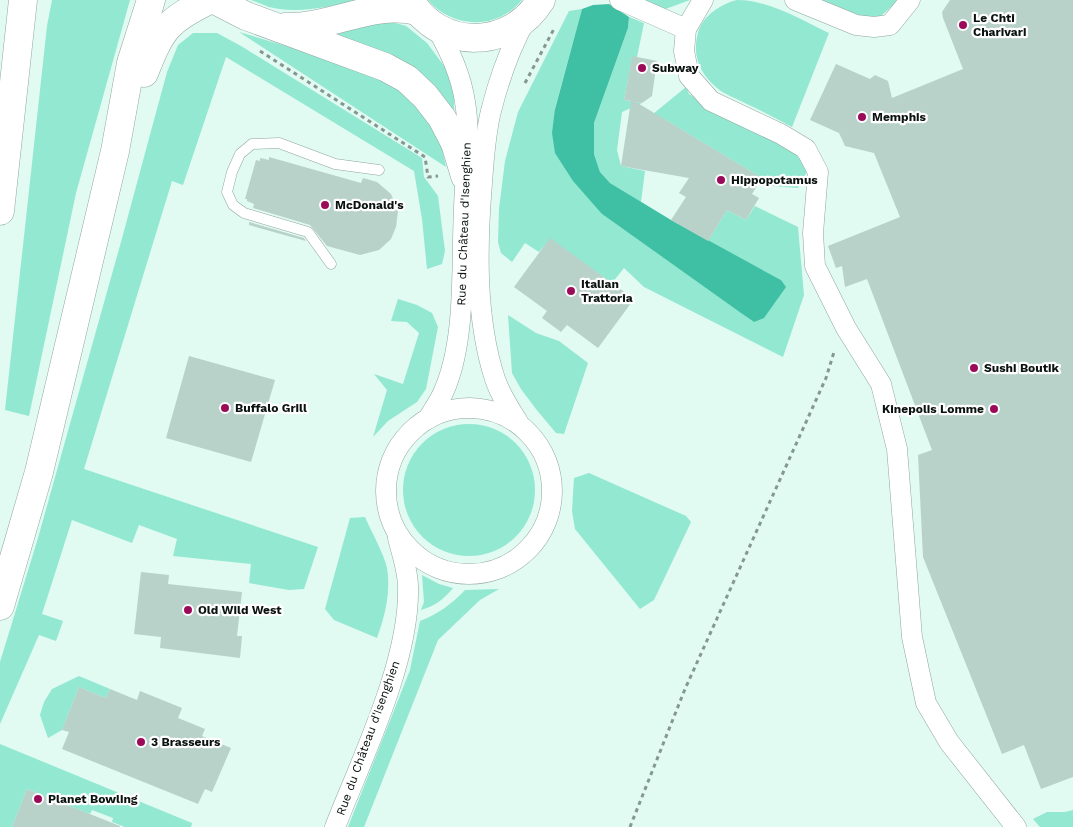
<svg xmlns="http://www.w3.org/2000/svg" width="1073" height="827" font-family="'Work Sans',sans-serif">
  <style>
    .green { fill: #92e8d1 }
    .water { fill: #3fc0a4 }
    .building { fill: #b8d1c9 }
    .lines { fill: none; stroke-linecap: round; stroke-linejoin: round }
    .lane-casing { stroke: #8fa69f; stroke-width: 11 }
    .street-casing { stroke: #8fa69f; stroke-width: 21 }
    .secondary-casing { stroke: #8fa69f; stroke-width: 29 }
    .highway-casing { stroke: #8fa69f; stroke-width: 29 }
    .path { stroke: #869792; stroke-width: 3; stroke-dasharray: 4 4; stroke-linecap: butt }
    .lane { stroke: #fff; stroke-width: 10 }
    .street { stroke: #fff; stroke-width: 20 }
    .secondary { stroke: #fff; stroke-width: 28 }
    .highway { stroke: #fff; stroke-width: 28 }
    .poi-dot { fill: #9b0b5a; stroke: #fff; stroke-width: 2 }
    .labels { text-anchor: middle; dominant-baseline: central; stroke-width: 4.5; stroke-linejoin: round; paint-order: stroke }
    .poi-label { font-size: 12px; font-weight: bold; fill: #0b1311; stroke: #fff; text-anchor: start }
    .street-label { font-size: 12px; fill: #0b1311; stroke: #fff }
  </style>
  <rect width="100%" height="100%" fill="#e1faf2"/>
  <g class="green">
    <path d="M52,0H130L76,193L29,416L5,410L47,26Z"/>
    <path d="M251,0H357C331,7 296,14 269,7C263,5 257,2 251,0Z"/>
    <path d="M428,0H522C497,30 453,29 428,0Z"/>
    <path d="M646,0H690L660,11Z"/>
    <path d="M737,0C769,0 801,20 829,33L792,127C777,119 762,111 747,104C738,99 725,95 717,88C699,73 692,55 698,33C702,16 721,4 737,0Z"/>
    <path d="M819,0H899L881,16L869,21Z"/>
    <path d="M582,9L555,108L602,214L754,322L781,280L708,241L727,210L746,220L755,206L798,227L804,295L783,357L644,287L624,268L612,283L550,239L539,252L525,243L512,262L501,253L498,242L499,209L505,161L518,112L569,11Z"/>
    <path d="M629,17L644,23L637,57H632L624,100L642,103L622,112L617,150L621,166L645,171L641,202L610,183L600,172L594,154V123L628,28Z"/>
    <path d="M388,21L406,26L427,43L447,70L454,89V116L322,37Z"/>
    <path d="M239,32C282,45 325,57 366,74C382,81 401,88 413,100C434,121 441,139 446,167Z"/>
    <path d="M193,33H217L241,46L422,158L424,177L438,196L445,251L442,264L427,269L422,219L414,171L226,57L183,185L172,181L84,469L318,547L304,589L289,590L249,583L251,564L173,556L177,539L139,525L132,543L72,520L42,614L63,621L56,641L39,635L0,724V662L38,538L121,242L167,72L178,45Z"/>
    <path d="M686,87L689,94L746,129L791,148L808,170L798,188L771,186L762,178L664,119L652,128L627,124L653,114Z"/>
    <path d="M398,299L417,305L432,313L438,327L426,389L417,402L388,421L373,437L387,390L374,374L403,384L419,333L407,322L391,321Z"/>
    <path d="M508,315L536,333L559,341L588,363L564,434L556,433L536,409L521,389L512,373Z"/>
    <circle cx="469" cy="490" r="66"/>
    <path d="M589,473L686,516L691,522L654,600L640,609L575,529L572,511L574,478Z"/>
    <path d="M365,517C371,531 384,554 387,568C391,591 385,616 377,638L334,620L325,609L350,518Z"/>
    <path d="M422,575L439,584L453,588C444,599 435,606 421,610L424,602Z"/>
    <path d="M499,589L480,600L438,640L364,827H348L410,670L420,621C438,614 452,604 465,590Z"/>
    <path d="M79,676L110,689L106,698L79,687L62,730L48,738L40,715L44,702L52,689Z"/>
    <path d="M0,744L187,821L192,823L191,827H125L112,822L113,818L92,810L90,814L27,789L12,827H0Z"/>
    <path d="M1073,810V827H1040L1033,819L1047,812H1065Z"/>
  </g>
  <path class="water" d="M609,4L629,17L628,28L594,123V154L600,172L610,183L671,220L781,280L786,287L764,318L754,322L741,313L602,214L573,181L555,153L552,133L555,109L582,9L593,5Z"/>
  <g class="building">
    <path d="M950,0H1073V777L1041,789L1024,745L1002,754L923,557L918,455L932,450L867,279L845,287L842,266L836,268L828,246L900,217L874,153L845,146L839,133L810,120L836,64L870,79L875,75L888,81L892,98L963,69L943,18L942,12Z"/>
    <path d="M632,56L657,61L652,96L642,103L636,102L762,178L752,194L759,198L746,220L727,210L708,241L671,220L686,197L679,193L689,178L621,166L631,101L624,100Z"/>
    <path d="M269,157L361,183L363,178L377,182L391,194L398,211L396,227L391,239L379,250L360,255L327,246L310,225L253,208L254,204L247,201V199H245L256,160L260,161V158L269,160Z"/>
    <path d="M249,222L304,238L306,241L249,225Z"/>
    <path d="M550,238L634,299L598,348L567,325L561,332L542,318L547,311L514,287Z"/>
    <path d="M189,356L275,380L251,462L166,438Z"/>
    <path d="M141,572L169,575L168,584L242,592L237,636H242L240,658L160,648L161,637L134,634Z"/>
    <path d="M79,687L106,698L110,689L137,700L140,691L182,708L178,718L205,729L202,736L231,748L212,792L205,789L198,804L62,749L69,732L62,730Z"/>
    <path d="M27,789L120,826V827H12Z"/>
  </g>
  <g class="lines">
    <g class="lane-casing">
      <path id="lane" d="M331,264L308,232L244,213L233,205L227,192L232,172L240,154L252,144L279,143L335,164L379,170"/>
    </g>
    <g class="street-casing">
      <g id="street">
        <path d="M620,0L686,29L703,0"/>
        <path d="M795,0L856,25L874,27L890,25L910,0"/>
        <path d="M686,29L684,51L689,76L711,101L781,134L806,149L818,172L813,233L815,266L846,328L881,384L897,449L912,637L926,703L949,742L1016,827"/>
        <circle cx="469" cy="491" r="83"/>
        <path d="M428,419C433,410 439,402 443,393C467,341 461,265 464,208C465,174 471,137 465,102C461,75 450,52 437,28"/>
        <path d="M518,422C509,408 500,394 495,379C475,318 477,246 482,183C484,158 485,135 491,111C499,79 510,48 526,19"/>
        <path d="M335,827C362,758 410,661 408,587C408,571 402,554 398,538"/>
      </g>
    </g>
    <g class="secondary-casing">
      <g id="secondary">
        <path d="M215,0L246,16L385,67L407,79L425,96L442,118L455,143L465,176"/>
        <path d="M410,0C440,51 510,50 541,0"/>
        <path d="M285,27C330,29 372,0 417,11"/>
      </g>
    </g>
    <g class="highway-casing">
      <g id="highway">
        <path d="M144,73C162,28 166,22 209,0"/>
        <path d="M0,211L23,0"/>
        <path d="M0,606L39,472L115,151L131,63L151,0"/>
      </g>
    </g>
    <g class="path">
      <path d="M260,51L425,157L428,177L438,176"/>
      <path d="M525,83L555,27"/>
      <path d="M630,827L685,689L826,378L834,352"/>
    </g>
    <use href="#lane" class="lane"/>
    <use href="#street" class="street"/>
    <use href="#secondary" class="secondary"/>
    <use href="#highway" class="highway"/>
  </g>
  <g class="poi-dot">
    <circle cx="963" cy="25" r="5"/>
    <circle cx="642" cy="68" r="5"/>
    <circle cx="862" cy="117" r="5"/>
    <circle cx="721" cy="180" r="5"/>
    <circle cx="325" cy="205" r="5"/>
    <circle cx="571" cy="291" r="5"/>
    <circle cx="974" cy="368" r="5"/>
    <circle cx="225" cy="408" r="5"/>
    <circle cx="994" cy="409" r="5"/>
    <circle cx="188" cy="610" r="5"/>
    <circle cx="141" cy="742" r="5"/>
    <circle cx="38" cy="799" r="5"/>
  </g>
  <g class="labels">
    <g class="poi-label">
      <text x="973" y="18">Le Chti<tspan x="973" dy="14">Charivari</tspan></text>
      <text x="652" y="68">Subway</text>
      <text x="872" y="117">Memphis</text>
      <text x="731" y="180">Hippopotamus</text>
      <text x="335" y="205">McDonald's</text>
      <text x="581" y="284">Italian<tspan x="581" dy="14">Trattoria</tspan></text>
      <text x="984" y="368">Sushi Boutik</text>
      <text x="235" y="408">Buffalo Grill</text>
      <text x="984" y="409" text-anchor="end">Kinepolis Lomme</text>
      <text x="198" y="610">Old Wild West</text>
      <text x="151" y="742">3 Brasseurs</text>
      <text x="48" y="799">Planet Bowling</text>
    </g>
    <g class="street-label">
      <text transform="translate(464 224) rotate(-88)">Rue du Château d'Isenghien</text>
      <text transform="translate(368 738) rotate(-70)">Rue du Château d'Isenghien</text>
    </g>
  </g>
</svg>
